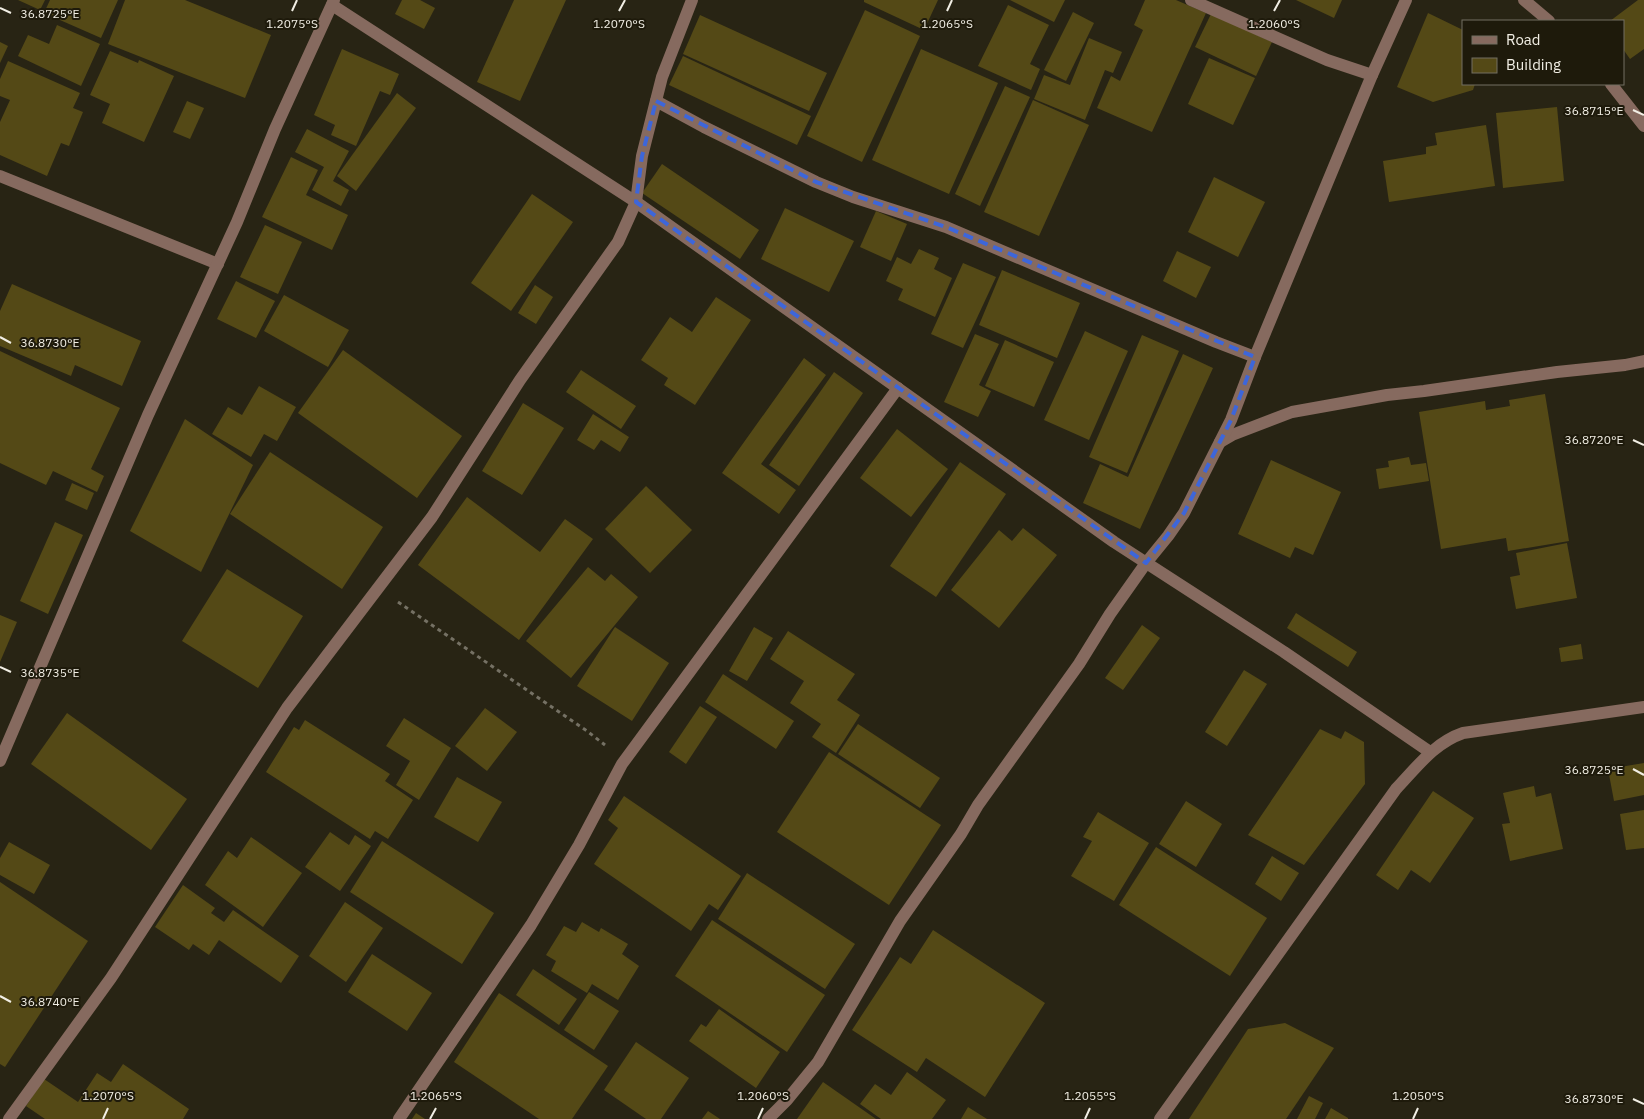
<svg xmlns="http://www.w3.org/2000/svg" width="1644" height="1119" font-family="'IBM Plex Sans',sans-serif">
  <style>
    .building { fill: #544916 }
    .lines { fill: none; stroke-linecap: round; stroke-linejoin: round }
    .path { stroke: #757164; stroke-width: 3; stroke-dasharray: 4 4; stroke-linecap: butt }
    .minor { stroke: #866a5f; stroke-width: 12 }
    .marked { fill: none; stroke: #3d66da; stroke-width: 4; stroke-dasharray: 10 6; stroke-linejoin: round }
    .ticks { fill: none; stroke: #f1eee4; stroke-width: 2 }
    .ticks-label { font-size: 12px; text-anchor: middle; fill: #f1eee4; stroke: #1e1a0b; stroke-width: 4; stroke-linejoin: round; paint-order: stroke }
  </style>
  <rect width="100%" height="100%" fill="#282414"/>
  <g class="building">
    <path d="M18,0H45L40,10Z"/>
    <path d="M50,0H118L101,38L44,13Z"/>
    <path d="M125,0H185L271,35L245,98L108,44Z"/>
    <path d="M402,0H420L435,8L424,29L395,14Z"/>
    <path d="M514,0H566L520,101L477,82Z"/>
    <path d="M864,0H938L924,30L864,2Z"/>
    <path d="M1010,0H1065L1054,22Z"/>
    <path d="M1145,0H1176L1206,13L1152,132L1097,108L1111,76L1120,81L1143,30L1134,25Z"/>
    <path d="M1296,0H1342L1334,18Z"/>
    <path d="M1638,0H1644V49L1630,59L1623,49V21H1610Z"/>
    <path d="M1008,5L1049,25L1030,64L1040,69L1031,90L978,66Z"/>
    <path d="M865,10L920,36L862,162L807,136Z"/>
    <path d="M1073,12L1094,23L1066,81L1044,70Z"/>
    <path d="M1428,13L1463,30V84H1475L1473,90L1433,102L1397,87Z"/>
    <path d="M1211,14L1272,42L1256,76L1195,47Z"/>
    <path d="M700,15L827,73L809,111L683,54Z"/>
    <path d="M57,25L100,44L81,86L18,56L28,35L49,44Z"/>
    <path d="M1089,38L1122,52L1113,73L1105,70L1085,120L1034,99L1044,75L1070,85Z"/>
    <path d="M0,42L8,46L0,63Z"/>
    <path d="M342,49L399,74L390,95L380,91L356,146L331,135L335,125L314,115Z"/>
    <path d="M921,49L998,83L949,194L872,160Z"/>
    <path d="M110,51L138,63L139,60L174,76L144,142L102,123L110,104L90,95Z"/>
    <path d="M683,56L811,116L797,145L669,85Z"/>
    <path d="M1209,58L1255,78L1233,125L1188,104Z"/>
    <path d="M8,61L80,93L73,108L83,112L69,146L61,143L47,176L0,155V122L10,100L0,96V79Z"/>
    <path d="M1005,86L1030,97L980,206L955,194Z"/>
    <path d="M397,93L416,108L356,191L337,176Z"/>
    <path d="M1033,100L1089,125L1039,236L984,212Z"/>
    <path d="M187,101L204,108L190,139L173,132Z"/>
    <path d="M1557,107L1564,181L1503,188L1496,113Z"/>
    <path d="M1486,125L1495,186L1389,202L1383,161L1426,154V147L1437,145L1435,133Z"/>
    <path d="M307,129L349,151L333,181L349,190L341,206L312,190L324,167L295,152Z"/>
    <path d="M291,157L318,170L306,195L348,215L332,250L262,217Z"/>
    <path d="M662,164L759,230L740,259L642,193Z"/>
    <path d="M1214,177L1265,202L1238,257L1188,232Z"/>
    <path d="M532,194L573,222L511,311L471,283Z"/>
    <path d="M785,208L854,241L829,292L761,259Z"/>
    <path d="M876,211L907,224L891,261L860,247Z"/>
    <path d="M265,225L302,242L278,294L240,277Z"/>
    <path d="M919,249L939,258L934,269L952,278L935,317L898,300L903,289L886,281L897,257L911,264Z"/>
    <path d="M1177,251L1211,267L1196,298L1163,281Z"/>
    <path d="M963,263L996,277L963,348L931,334Z"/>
    <path d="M1002,270L1080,303L1057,358L979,325Z"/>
    <path d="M236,281L275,301L256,338L217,319Z"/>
    <path d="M12,284L141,341L122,386L75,365L71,376L0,346V311Z"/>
    <path d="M535,285L553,297L536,324L518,313Z"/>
    <path d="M284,295L349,330L328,367L264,331Z"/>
    <path d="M716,297L751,320L695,405L664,385L668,378L641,360L670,317L692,332Z"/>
    <path d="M1085,331L1128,351L1089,440L1044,420Z"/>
    <path d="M975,334L999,344L979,385L991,391L978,417L944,402Z"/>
    <path d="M1142,335L1179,351L1127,473L1089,457Z"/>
    <path d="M1005,340L1054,362L1034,407L985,386Z"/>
    <path d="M343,350L462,436L417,498L298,413Z"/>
    <path d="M0,351L120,408L91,469L104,476L97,492L53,471L46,485L0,463Z"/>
    <path d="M1183,354L1213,368L1140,529L1083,503L1100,464L1128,477Z"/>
    <path d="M804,358L826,375L761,464L796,490L779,514L722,473Z"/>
    <path d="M581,370L636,406L621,429L566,392Z"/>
    <path d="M834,372L863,393L799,486L769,465Z"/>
    <path d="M259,386L296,407L277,441L264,434L251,457L212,434L228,407L242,415Z"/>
    <path d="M1545,394L1569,541L1508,551L1506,538L1441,549L1419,412L1485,401L1486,410L1510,406L1509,400Z"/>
    <path d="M523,403L564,428L522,495L482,471Z"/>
    <path d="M593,414L629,437L620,452L601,440L594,450L577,440Z"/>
    <path d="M185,419L253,465L201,572L130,531Z"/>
    <path d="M897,429L948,469L911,517L860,478Z"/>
    <path d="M270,452L383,527L342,589L230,514Z"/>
    <path d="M1409,457L1411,465L1426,463L1429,481L1379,489L1376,469L1389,467L1388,461Z"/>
    <path d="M1271,460L1341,492L1313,555L1295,547L1290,558L1238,534Z"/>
    <path d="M960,462L1006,494L936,597L890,566Z"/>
    <path d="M72,483L94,493L87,510L65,500Z"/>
    <path d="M646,486L692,530L650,573L605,529Z"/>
    <path d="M467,497L540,552L565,519L593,539L519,640L418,565Z"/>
    <path d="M55,522L83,535L48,614L20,601Z"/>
    <path d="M1023,528L1057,555L999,628L951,590L999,530L1012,541Z"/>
    <path d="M1567,543L1577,598L1516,609L1510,577L1520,575L1516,553Z"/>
    <path d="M588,567L605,581L611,574L638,597L571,678L526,641Z"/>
    <path d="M227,569L303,616L258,688L182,641Z"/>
    <path d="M1296,613L1357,652L1348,667L1287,628Z"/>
    <path d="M0,615L17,622L0,662Z"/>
    <path d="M1142,625L1160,638L1123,690L1105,678Z"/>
    <path d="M615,627L669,663L632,721L577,686Z"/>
    <path d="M754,627L773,638L747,681L729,671Z"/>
    <path d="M788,631L855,674L837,700L860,715L836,753L812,737L821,724L790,703L804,681L770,659Z"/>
    <path d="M1581,644L1583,659L1561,662L1559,648Z"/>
    <path d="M1244,670L1267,684L1227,746L1205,732Z"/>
    <path d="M723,674L794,721L776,749L705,702Z"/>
    <path d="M700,706L717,717L686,764L669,752Z"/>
    <path d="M485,708L517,732L487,771L455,746Z"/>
    <path d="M67,713L187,799L151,850L31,764Z"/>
    <path d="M404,718L451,748L419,800L396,785L410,761L386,746Z"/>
    <path d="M305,720L390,774L385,781L413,800L388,839L375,831L370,839L266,772L294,727L299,730Z"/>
    <path d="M858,724L940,778L920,808L838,754Z"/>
    <path d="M1320,729L1341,739L1345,731L1364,742L1365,784L1304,865L1248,835Z"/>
    <path d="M829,752L941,825L889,905L777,832Z"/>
    <path d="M1644,763V795L1614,801L1608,769Z"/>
    <path d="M457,777L502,802L478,842L434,817Z"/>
    <path d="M1534,786L1536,797L1551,793L1563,849L1510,861L1502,824L1510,823L1503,793Z"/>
    <path d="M1433,791L1474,818L1430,883L1411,870L1398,890L1376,875Z"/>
    <path d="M624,796L741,876L718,910L709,904L691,931L594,864L618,828L608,820Z"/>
    <path d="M1186,801L1222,824L1196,867L1159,844Z"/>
    <path d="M1644,810V848L1626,850L1620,814Z"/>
    <path d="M1098,812L1149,843L1114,901L1071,876L1092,841L1083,837Z"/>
    <path d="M330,832L349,845L355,835L371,846L340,891L305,867Z"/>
    <path d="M251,837L302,873L263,927L205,885L228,851L237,858Z"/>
    <path d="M382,841L494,913L462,964L350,892Z"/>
    <path d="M9,842L50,865L34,894L0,875V858Z"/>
    <path d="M1156,847L1267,918L1230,976L1119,905Z"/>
    <path d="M1272,856L1299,873L1281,901L1255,884Z"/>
    <path d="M747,873L855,944L825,989L718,919Z"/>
    <path d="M0,882L88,941L5,1067L0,1064Z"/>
    <path d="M183,885L215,908L211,913L224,922L233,910L299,956L281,983L219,940L209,955L193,944L189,950L155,927Z"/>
    <path d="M345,902L383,928L346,982L309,956Z"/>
    <path d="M712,920L825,995L787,1052L675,976Z"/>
    <path d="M582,922L599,932L601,928L628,944L622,954L639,966L618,1000L592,984L587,993L551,971L556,961L546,955L564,926L576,932Z"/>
    <path d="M933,930L1045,1003L985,1097L926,1058L917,1072L852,1030L900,957L911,964Z"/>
    <path d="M372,954L432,993L407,1031L348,992Z"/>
    <path d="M533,969L577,999L559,1025L516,995Z"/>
    <path d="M589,992L619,1011L594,1050L564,1030Z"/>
    <path d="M499,993L608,1066L572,1119H539L454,1062Z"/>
    <path d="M719,1009L780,1052L756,1088L689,1041L701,1024L706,1027Z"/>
    <path d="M1285,1023L1334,1048L1286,1119H1189L1248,1029Z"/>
    <path d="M636,1042L689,1078L661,1119H646L604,1090Z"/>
    <path d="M123,1064L189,1109L183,1119H45L26,1106L44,1079L78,1102L97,1073L111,1082Z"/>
    <path d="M907,1072L946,1100L932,1119H881L860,1104L875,1084L891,1095Z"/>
    <path d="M823,1082L876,1119H797Z"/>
    <path d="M1309,1096L1323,1103L1315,1119H1297Z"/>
    <path d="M968,1107L987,1119H961Z"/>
    <path d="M1331,1108L1348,1118V1119H1325Z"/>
    <path d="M708,1111L720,1119H702Z"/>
    <path d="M416,1113L425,1119H412Z"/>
  </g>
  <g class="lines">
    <path class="path" d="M398,602L587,731L605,745"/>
    <g class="minor">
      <path d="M1191,0L1327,60L1372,75"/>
      <path d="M1524,0L1549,21"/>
      <path d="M332,5L636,202L1114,542L1284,652L1430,752"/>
      <path d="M1611,84L1644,126"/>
      <path d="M656,101L704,127L816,182L853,197L946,227L1216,342L1255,357"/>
      <path d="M0,176L218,264"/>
      <path d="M1220,442L1232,435L1292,412L1387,395L1424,391L1557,372L1625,365L1644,361"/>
      <path d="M0,761L148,415L237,222L275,129L334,0"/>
      <path d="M9,1119L111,978L287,708L432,517L520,380L618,242L636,202L642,156L662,77L692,0"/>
      <path d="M399,1119L531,925L579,845L622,764L898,388"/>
      <path d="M768,1119L787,1100L818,1062L900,921L961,834L978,805L1079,664L1110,614L1146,563L1168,536L1184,513L1231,420L1255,357L1372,75L1406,0"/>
      <path d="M1160,1119L1396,789C1417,767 1434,743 1463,733L1644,707"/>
    </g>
  </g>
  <path class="marked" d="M656,101L816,182L946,227L1255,357L1231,420L1184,513L1146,563L636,202L642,156Z"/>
  <path class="ticks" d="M0,8L11,13M292,11L297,0M619,11L625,0M947,11L952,0M1274,11L1280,0M1633,110L1644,115M0,337L11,343M1633,440L1644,445M0,667L11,672M1633,769L1644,775M0,996L11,1002M1633,1099L1644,1104M103,1119L108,1108M430,1119L436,1108M758,1119L763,1108M1085,1119L1090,1108M1413,1119L1418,1108"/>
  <g class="ticks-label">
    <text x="50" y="18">36.8725°E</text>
    <text x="292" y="28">1.2075°S</text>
    <text x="619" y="28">1.2070°S</text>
    <text x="947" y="28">1.2065°S</text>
    <text x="1274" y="28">1.2060°S</text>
    <text x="1594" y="115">36.8715°E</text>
    <text x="50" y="347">36.8730°E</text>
    <text x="1594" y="444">36.8720°E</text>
    <text x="50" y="677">36.8735°E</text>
    <text x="1594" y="774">36.8725°E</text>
    <text x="50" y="1006">36.8740°E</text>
    <text x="108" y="1100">1.2070°S</text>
    <text x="436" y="1100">1.2065°S</text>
    <text x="763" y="1100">1.2060°S</text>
    <text x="1090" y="1100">1.2055°S</text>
    <text x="1418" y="1100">1.2050°S</text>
    <text x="1594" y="1103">36.8730°E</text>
  </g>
  <rect x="1462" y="20" width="162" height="65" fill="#1e1a0b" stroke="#726f62"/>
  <rect x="1472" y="36" width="25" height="8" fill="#866a5f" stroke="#726f62"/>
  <text x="1506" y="45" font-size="15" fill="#f1eee4">Road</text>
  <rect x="1472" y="58" width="25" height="15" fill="#544916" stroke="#726f62"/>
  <text x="1506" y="70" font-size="15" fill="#f1eee4">Building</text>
</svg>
